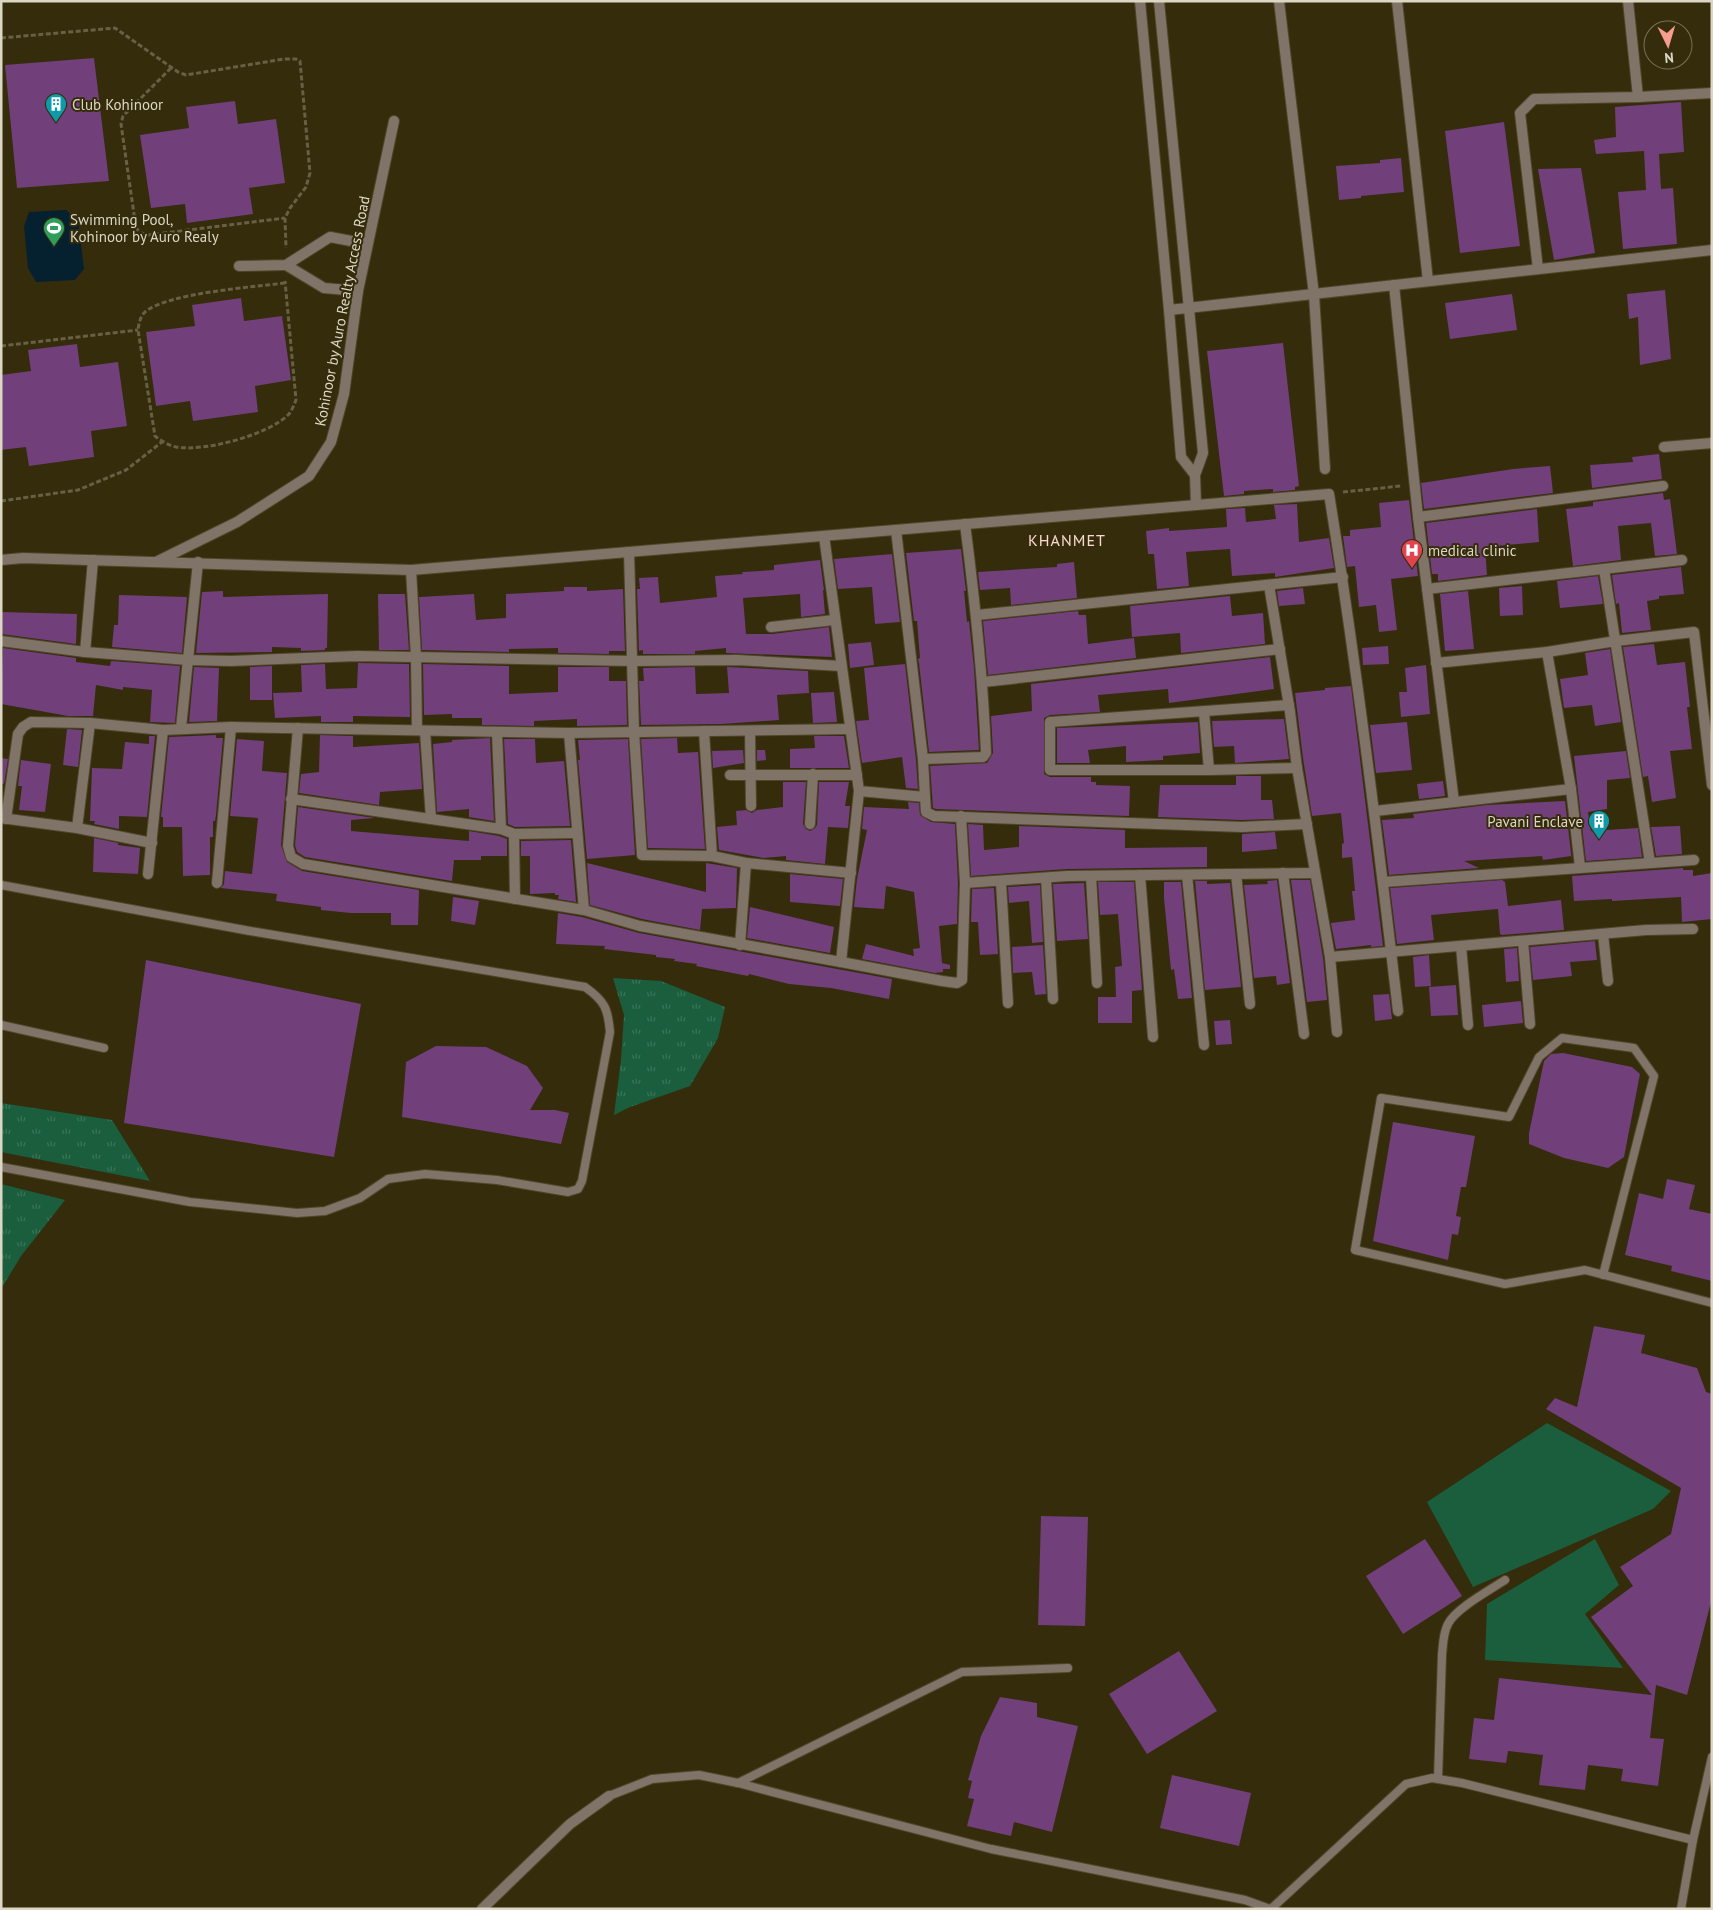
<svg xmlns="http://www.w3.org/2000/svg" width="1713" height="1910" font-family="'PT Sans',sans-serif">
  <style>
    .grass { fill: url(#grass-tufts) }
    .garden { fill: #1a5e3e }
    .water { fill: #05202f }
    .building { fill: #713f79 }
    .lines { fill: none; stroke-linecap: round; stroke-linejoin: round }
    .service-casing { stroke: #50472a; stroke-width: 10 }
    .minor-casing { stroke: #50472a; stroke-width: 12 }
    .tertiary-casing { stroke: #50472a; stroke-width: 12 }
    .path { stroke: #676044; stroke-width: 3; stroke-dasharray: 5 2.5; stroke-linecap: butt }
    .service { stroke: #807469; stroke-width: 8 }
    .minor { stroke: #807469; stroke-width: 10 }
    .tertiary { stroke: #807469; stroke-width: 10 }
    .labels { text-anchor: middle; dominant-baseline: central; stroke-width: 4; stroke-linejoin: round; paint-order: stroke }
    .poi-label { font-size: 15px; fill: #dcd7c5; stroke: #352c0c; text-anchor: start }
    .street-label { font-size: 15px; fill: #dcd7c5; stroke: #352c0c }
    .neighbourhood-label { font-size: 16px; letter-spacing: 1px; fill: #fbd8d2; stroke: #352c0c }
  </style>
  <defs>
    <pattern id="grass-tufts" width="24" height="20" patternUnits="userSpaceOnUse" patternTransform="scale(1.25)"><rect width="24" height="20" fill="#1a5e3e"/><path d="M3 7l-1-3M5 7V3M7 7l1-3M15 17l-1-3M17 17v-4M19 17l1-3" fill="none" stroke="#3b7458"/></pattern>
  </defs>
  <rect width="100%" height="100%" fill="#352c0c"/>
  <g class="grass">
    <path d="M613,978L661,981L725,1007L718,1038L690,1086L630,1107L614,1115L621,1060L624,1015Z"/>
    <path d="M1,1103L112,1120L150,1181L1,1152Z"/>
    <path d="M1,1184L65,1200L21,1256L1,1289Z"/>
  </g>
  <g class="garden">
    <path d="M1547,1423L1671,1491L1653,1509L1473,1587L1427,1502Z"/>
    <path d="M1595,1539L1619,1585L1585,1614L1623,1668L1485,1660L1487,1604Z"/>
  </g>
  <path class="water" d="M66,210L78,220L84,269L75,280L36,282L28,268L24,226L29,212Z"/>
  <g class="building">
    <path d="M94,58L109,181L17,188L5,65Z"/>
    <path d="M235,101L238,124L276,119L285,183L249,188L253,214L187,223L185,204L151,208L140,135L189,128L186,107Z"/>
    <path d="M1681,102L1684,152L1659,154L1661,189L1673,188L1677,244L1623,249L1618,192L1646,190L1644,151L1596,154L1594,140L1616,137L1615,107Z"/>
    <path d="M1504,122L1520,246L1460,253L1445,131Z"/>
    <path d="M1401,158L1404,192L1361,196V198L1339,200L1336,166L1380,163V160Z"/>
    <path d="M1581,168L1595,253L1554,260L1538,169Z"/>
    <path d="M1665,290L1671,359L1640,365L1638,317L1629,319L1627,294Z"/>
    <path d="M1512,294L1517,330L1450,339L1445,303Z"/>
    <path d="M241,298L244,321L282,316L291,380L255,386L258,412L193,421L190,401L156,406L146,332L195,326L192,305Z"/>
    <path d="M1283,343L1299,486L1295,487V490L1273,492V489L1244,491V494L1224,496L1207,351Z"/>
    <path d="M77,344L80,367L118,362L127,426L91,431L94,457L29,466L26,447L1,450V375L31,371L28,350Z"/>
    <path d="M1659,454L1662,479L1592,488L1590,465L1633,462L1632,457Z"/>
    <path d="M1550,466L1553,493L1424,509L1421,483L1513,469Z"/>
    <path d="M1663,493L1664,500L1670,499L1677,554L1655,556L1651,523L1618,526L1621,560L1573,566L1566,509L1593,506V502Z"/>
    <path d="M1409,500L1418,576L1391,579L1397,630L1379,632L1376,605L1359,607L1355,566L1347,567L1343,536H1350V530L1381,527L1379,503Z"/>
    <path d="M1297,504L1299,542L1329,538L1334,568L1275,577V573L1232,576L1230,549L1186,552L1189,586L1157,589L1154,554H1148L1146,531L1169,528V531L1227,527L1226,509L1245,508L1246,522L1276,519L1274,505Z"/>
    <path d="M1537,509L1539,542L1485,547L1487,575L1438,581V574H1432L1426,523Z"/>
    <path d="M961,549L966,591H964L967,622L969,621L974,668L979,750L929,752L919,663L918,659L920,658L917,621H914L906,553Z"/>
    <path d="M892,554L900,622L875,624L872,587L838,589L834,559Z"/>
    <path d="M820,560L824,590H823L825,614L801,617L800,594L743,598L746,634H772L829,627L832,657L726,653V648L695,651V654H643V650L639,651L637,589H640L639,578L658,577L660,603L717,597L715,576L743,574L742,572L774,570V565Z"/>
    <path d="M1074,562L1077,598L1011,605L1010,588L980,590L978,572L1057,567V564Z"/>
    <path d="M1681,567L1684,594L1659,596V599L1647,601L1651,630L1622,633L1619,603L1616,604L1612,575Z"/>
    <path d="M1598,576L1603,604L1560,608L1557,581Z"/>
    <path d="M1522,586L1523,615L1500,616L1499,588Z"/>
    <path d="M564,587H587V591L623,589L625,651H609V654L558,653V648L509,649V652L422,650L419,597L474,594L476,620L506,618V594L564,591Z"/>
    <path d="M1303,588L1305,604L1279,606L1277,591Z"/>
    <path d="M223,591V597L328,594L327,648H325V650L301,651V648L272,647V652L196,653L202,592Z"/>
    <path d="M1468,591L1474,649L1445,651L1440,594Z"/>
    <path d="M378,594H405L409,650H379Z"/>
    <path d="M119,595L187,597L182,653L112,647L114,625H118Z"/>
    <path d="M1230,596L1232,616L1263,613L1265,644L1181,653L1180,633L1132,637L1130,606Z"/>
    <path d="M1078,611L1079,615H1086L1088,644L1134,638L1136,658L988,675L983,621Z"/>
    <path d="M1,612L77,614L76,644L1,634Z"/>
    <path d="M871,642L874,665L850,668L848,644Z"/>
    <path d="M1654,644L1657,665L1685,662L1690,707H1687L1692,749L1670,751L1676,798L1652,802L1648,776L1643,777L1623,647Z"/>
    <path d="M1388,646L1389,664L1363,665L1362,648Z"/>
    <path d="M3,648L76,658V662L110,666L111,661L180,666L175,723L150,722L152,690L123,687V690L96,685L93,716H68L1,704Z"/>
    <path d="M1610,649L1621,722L1595,726L1592,705L1564,708L1560,679L1588,675L1585,653Z"/>
    <path d="M1270,657L1274,689L1169,703L1168,689L1098,695L1100,712L1050,715L1044,718V774L1050,777H1091V782H1096V785L1130,786L1129,816L936,809L933,808L930,766L987,763L993,753L991,716L1032,711L1031,684Z"/>
    <path d="M358,663L409,664L410,717L353,716V722H321V716L275,718L273,693L302,692L301,665L325,664L326,689L357,688Z"/>
    <path d="M423,664L509,666V694L558,692V667H609V681H626L627,725L577,726V719L534,721V726L482,725V718H452V714L424,715Z"/>
    <path d="M905,664L916,760L918,789L906,788L902,757L862,763L856,721L869,720L864,668Z"/>
    <path d="M1426,665L1430,714L1401,717L1399,692H1407L1405,668Z"/>
    <path d="M272,666V700H250V667Z"/>
    <path d="M194,667L219,668L217,721L189,722Z"/>
    <path d="M695,667L696,694L729,693L727,667L808,671L809,693L777,695L779,720L722,724L641,725L639,681H644L643,668Z"/>
    <path d="M1351,686L1383,946L1371,947V945L1336,949L1331,923L1355,920L1352,891H1355L1352,857L1342,858V844L1344,843L1341,813L1312,816L1303,758L1295,693L1325,690V688Z"/>
    <path d="M834,692L837,722L813,723L811,693Z"/>
    <path d="M1284,719L1289,759L1235,763L1234,746L1214,747L1212,721Z"/>
    <path d="M1198,722L1200,753L1163,756V760L1126,762V746L1088,750L1090,763H1057V728Z"/>
    <path d="M1407,722L1412,770L1376,773L1370,725Z"/>
    <path d="M67,729L82,730L78,767L63,765Z"/>
    <path d="M216,735V738H223L216,815L215,821H213V837H210V875L183,876L182,827H163V817H161L169,737Z"/>
    <path d="M320,735L353,736V747L419,743L422,789L380,792L379,805L299,793L301,774L319,772Z"/>
    <path d="M149,736H155L147,817L119,816V829L94,824L95,821H90L92,768L122,769L125,742L149,744Z"/>
    <path d="M814,736H844L849,768H790V749L815,748Z"/>
    <path d="M490,738L494,821L469,817V809L437,812L433,744L452,742V740Z"/>
    <path d="M677,738L678,753L698,752L705,849L648,848L641,739Z"/>
    <path d="M237,739L264,741L262,771L287,773L281,845L287,862L302,871L419,890L418,925H391V913H351L321,910V907L276,901L277,894L221,888L224,884L225,871L252,874L258,818L230,816Z"/>
    <path d="M504,739H535L536,763L564,761L570,826L515,827L508,824Z"/>
    <path d="M628,739L635,855L587,859L578,760H580L578,740Z"/>
    <path d="M743,750L744,763L713,768L712,751Z"/>
    <path d="M757,750H765L766,760L757,761Z"/>
    <path d="M1626,751L1630,778L1607,780V809L1588,812L1591,831L1638,828L1642,857L1586,861L1574,756Z"/>
    <path d="M1,758L8,759L4,784L1,783Z"/>
    <path d="M21,760L51,764L45,812L19,810L22,786H18Z"/>
    <path d="M1236,776H1261V800H1272L1274,819L1242,820L1158,817L1160,785H1236Z"/>
    <path d="M1443,781L1445,796L1419,799L1417,784Z"/>
    <path d="M783,782H806L803,824L806,829L810,831L815,828L817,825L819,782H849L845,806H850L848,828L828,827L825,864L786,860V856L764,858L719,850L717,827L737,825L736,811L746,810L752,813L757,810L783,807Z"/>
    <path d="M1565,801L1572,862L1571,856L1543,860L1542,856L1464,861L1479,868L1389,875L1382,820L1414,818L1413,814L1421,813L1487,805Z"/>
    <path d="M908,802L919,803L920,815L931,822L955,824L958,883L957,924L939,926L942,963L950,965V969H943V972L935,973L862,959L866,944L914,956L913,949L920,948L914,892L886,886L884,909L854,907L857,879L867,830L862,829L864,807L909,809Z"/>
    <path d="M298,807L375,818L351,820V831L469,841V831L499,836L507,839V856H481V860H454L452,881L305,857L297,852L295,845Z"/>
    <path d="M968,824L983,825L984,850L1019,847V826L1125,830V848L1207,847V867L1067,869L971,876Z"/>
    <path d="M1680,826L1682,854L1656,856L1651,827Z"/>
    <path d="M1275,832L1277,849L1242,852V834Z"/>
    <path d="M94,838L118,843V845L140,848L138,874L93,872Z"/>
    <path d="M571,840L576,902L558,899L559,895H555V893L530,894V856H521V841Z"/>
    <path d="M587,863L706,892V863L737,868L736,908L702,909L700,930L642,919L590,905Z"/>
    <path d="M1683,868V870H1693V876L1712,873V919L1682,922L1681,897L1612,901V899L1574,901L1572,876Z"/>
    <path d="M790,874L843,879L840,906L790,902Z"/>
    <path d="M1277,880L1290,983L1277,985L1276,976L1254,978L1244,885L1268,884L1267,881Z"/>
    <path d="M1291,880H1310L1323,958L1327,1000L1307,1002Z"/>
    <path d="M1502,880L1505,882L1508,906L1561,900L1564,930L1502,935L1500,934L1498,909L1431,915L1434,940L1397,944L1390,888Z"/>
    <path d="M1195,881H1207V884L1230,883L1241,987L1205,990Z"/>
    <path d="M1098,882H1134L1142,990L1132,991V1023H1098V997H1116L1115,967L1122,966L1118,914L1100,915Z"/>
    <path d="M1164,882H1181L1192,998L1178,999L1174,969L1171,970L1164,898Z"/>
    <path d="M1084,883L1088,939L1057,941L1053,884Z"/>
    <path d="M1040,885L1043,942L1032,943L1029,901L1009,903L1008,887Z"/>
    <path d="M994,888L998,954L980,955L978,922H971L972,889Z"/>
    <path d="M453,897L479,901L475,925L451,921Z"/>
    <path d="M750,907L834,927L830,953L747,938Z"/>
    <path d="M558,913L582,917L639,933L892,979L889,999L831,988L789,984L749,974L748,976L696,966L697,964L674,961L675,959L656,957V955L604,949L605,946L556,944Z"/>
    <path d="M1595,941L1597,960L1570,962L1572,976L1533,980L1530,947Z"/>
    <path d="M1043,945L1046,994L1035,995L1032,972L1013,973L1012,947Z"/>
    <path d="M1517,948L1519,981L1506,982L1504,949Z"/>
    <path d="M1429,955L1431,986L1415,987L1413,957Z"/>
    <path d="M146,960L361,1004L334,1157L124,1123Z"/>
    <path d="M1456,985L1458,1015L1431,1016L1429,987Z"/>
    <path d="M1389,994L1392,1019L1375,1021L1373,995Z"/>
    <path d="M1521,1001L1523,1023L1484,1027L1482,1005Z"/>
    <path d="M1230,1020L1232,1044L1216,1045L1214,1021Z"/>
    <path d="M436,1046L486,1047L527,1066L543,1088L530,1110H555L569,1113L561,1144L402,1117L406,1062Z"/>
    <path d="M1563,1053L1632,1067L1640,1074L1624,1157L1608,1168L1564,1158L1529,1144V1133L1544,1061L1551,1054Z"/>
    <path d="M1393,1122L1475,1136L1466,1187H1461L1456,1216L1461,1217L1458,1235L1452,1234L1448,1260L1373,1241Z"/>
    <path d="M1667,1179L1695,1185L1689,1209L1712,1214V1281L1671,1271L1672,1266L1625,1255L1639,1193L1663,1199Z"/>
    <path d="M1594,1326L1645,1335L1641,1353L1697,1368L1706,1392L1712,1394V1598L1687,1695L1656,1685L1650,1738L1664,1739L1658,1786L1621,1781L1623,1769L1588,1765L1585,1790L1539,1785L1543,1755L1508,1751L1506,1763L1469,1759L1474,1718L1494,1720L1499,1678L1652,1695L1591,1617L1633,1586L1620,1567L1671,1534L1681,1488L1546,1409L1555,1398L1577,1407Z"/>
    <path d="M1041,1516L1088,1517L1085,1626L1038,1625Z"/>
    <path d="M1425,1539L1462,1596L1403,1634L1366,1576Z"/>
    <path d="M1179,1651L1217,1711L1147,1754L1109,1694Z"/>
    <path d="M1000,1697L1037,1703V1717L1078,1726L1052,1832L1014,1822L1011,1836L967,1826L974,1799L968,1798L972,1781L968,1780L981,1736Z"/>
    <path d="M1172,1775L1251,1793L1239,1846L1160,1828Z"/>
  </g>
  <g class="lines">
    <g class="service-casing">
      <g id="service">
        <path d="M1,885L250,931L585,987C605,1001 608,1009 610,1032L582,1181L578,1189L568,1192L497,1180L425,1174L388,1179L360,1198L325,1211L297,1213L190,1202L1,1167"/>
        <path d="M1,1025L104,1048"/>
        <path d="M1603,1275L1654,1076L1634,1048L1562,1038L1539,1057L1509,1117L1381,1098L1355,1250L1505,1284L1585,1270L1712,1303"/>
        <path d="M1438,1779L1442,1655C1443,1645 1443,1633 1448,1624C1455,1609 1490,1590 1505,1580"/>
        <path d="M738,1783L962,1672L1068,1668"/>
        <path d="M609,1796L652,1779L699,1775L738,1783L991,1849L1245,1900L1270,1909"/>
        <path d="M1271,1909L1406,1784L1432,1778L1462,1783L1693,1840"/>
        <path d="M1681,1909L1693,1840L1712,1757"/>
      </g>
    </g>
    <g class="minor-casing">
      <g id="minor">
        <path d="M1279,1L1314,295L1325,469"/>
        <path d="M1397,1L1428,281"/>
        <path d="M1628,1L1638,97"/>
        <path d="M286,265L324,288L358,291"/>
        <path d="M239,266L286,265L330,237L367,244"/>
        <path d="M1538,269L1520,113L1534,99L1638,97L1712,93"/>
        <path d="M1394,285L1418,517L1454,802"/>
        <path d="M1664,447L1712,443"/>
        <path d="M1195,475L1196,505"/>
        <path d="M1418,517L1663,486"/>
        <path d="M896,530L923,759L925,797"/>
        <path d="M824,536L859,791L925,797L926,812L934,816L1242,827L1307,824"/>
        <path d="M629,552L634,732L642,855L712,856"/>
        <path d="M1,560L23,558L411,570L1329,494C1357,666 1378,838 1398,1011"/>
        <path d="M158,561L237,522L309,476L331,442L344,394L358,291L394,121"/>
        <path d="M1604,569L1650,863"/>
        <path d="M411,570L416,657L417,730"/>
        <path d="M1269,585L1290,712L1297,768L1330,957L1337,1032"/>
        <path d="M1427,589L1682,560"/>
        <path d="M977,615L1343,577"/>
        <path d="M771,627L834,620"/>
        <path d="M1,641L85,652L188,660L231,661L357,656L633,661L737,660L841,666"/>
        <path d="M85,652L93,560"/>
        <path d="M1547,652L1571,789L1580,867"/>
        <path d="M1436,663L1547,652L1616,641L1694,632L1712,785"/>
        <path d="M983,682L1280,649"/>
        <path d="M1289,705L1050,722V770H1209L1297,768"/>
        <path d="M1204,712L1209,770"/>
        <path d="M181,728L198,562"/>
        <path d="M298,728L288,846L291,857L303,864L584,910L569,733"/>
        <path d="M425,731L431,819"/>
        <path d="M704,731L712,856L746,863L851,873"/>
        <path d="M750,731L751,806"/>
        <path d="M497,732L501,829"/>
        <path d="M923,759L983,757L986,753C983,676 975,601 965,524"/>
        <path d="M730,775H857"/>
        <path d="M291,799L501,829L514,834L515,899"/>
        <path d="M1375,811L1571,789"/>
        <path d="M961,816L965,883L1067,876L1315,873"/>
        <path d="M1,818L77,828L152,843"/>
        <path d="M6,819L18,734L23,727L31,722L90,723L163,730L231,727L569,733L850,729"/>
        <path d="M810,824L813,774"/>
        <path d="M77,828L90,723"/>
        <path d="M514,834L577,833"/>
        <path d="M1283,873L1304,1034"/>
        <path d="M148,874L163,730"/>
        <path d="M1236,874L1250,1004"/>
        <path d="M1140,875L1153,1037"/>
        <path d="M1187,875L1204,1045"/>
        <path d="M1091,876L1097,983"/>
        <path d="M1046,878L1053,999"/>
        <path d="M1001,882L1008,1003"/>
        <path d="M1383,882L1694,860"/>
        <path d="M217,883L231,727"/>
        <path d="M584,910L640,926L841,962L859,791"/>
        <path d="M1603,934L1608,981"/>
        <path d="M1523,941L1530,1024"/>
        <path d="M740,945L746,863"/>
        <path d="M1461,946L1468,1025"/>
        <path d="M1330,957L1646,930L1693,929"/>
        <path d="M841,962L942,981L957,983L962,980L965,883"/>
        <path d="M482,1909L570,1824L609,1796"/>
      </g>
    </g>
    <g class="tertiary-casing">
      <g id="tertiary">
        <path d="M1140,1L1169,310L1181,457L1195,475"/>
        <path d="M1159,1L1203,453L1195,475"/>
        <path d="M1169,310L1712,250"/>
      </g>
    </g>
    <g class="path">
      <path d="M1,38L115,28L178,72L186,75L284,59H296L300,61L310,173L306,187L290,208L285,218L286,248"/>
      <path d="M171,68L123,116L121,124L136,228L141,233L148,235L285,218"/>
      <path d="M285,283C254,287 167,293 145,312C140,317 139,323 138,330L155,436C161,441 168,445 176,447C204,452 269,435 289,414C292,410 294,405 296,400L285,281"/>
      <path d="M1,346L138,330"/>
      <path d="M1343,492L1401,486"/>
      <path d="M1,501L78,490L126,470L162,442"/>
    </g>
    <use href="#service" class="service"/>
    <use href="#minor" class="minor"/>
    <use href="#tertiary" class="tertiary"/>
  </g>
  <defs>
    <g id="building-pin" transform="scale(1.125)"><path d="M0 17L-7.5 6A9.5 9.5 0 1 1 7.5 6Z" fill="#0f9aa8" stroke="#352c0c"/><path d="M-4-6H4V6H1V3H-1V6H-4ZM-2.5-4.3h1.7v1.8h-1.7ZM.8-4.3h1.7v1.8H.8ZM-2.5-1h1.7V.8h-1.7ZM.8-1h1.7V.8H.8Z" fill="#fff"/></g>
    <g id="stadium-pin" transform="scale(1.125)"><path d="M0 17L-7.5 6A9.5 9.5 0 1 1 7.5 6Z" fill="#2e9e5b" stroke="#352c0c"/><path d="M0-5a6.5 5 0 1 0 0 10a6.5 5 0 1 0 0-10ZM-3.5-1.8h7v3.6h-7Z" fill="#fff"/></g>
    <g id="hospital-pin" transform="scale(1.125)"><path d="M0 17L-7.5 6A9.5 9.5 0 1 1 7.5 6Z" fill="#e0444e" stroke="#352c0c"/><path d="M-5-5h3v3.5h4V-5h3V5h-3V1.5h-4V5h-3Z" fill="#fff"/></g>
  </defs>
  <g fill-rule="evenodd">
    <use href="#building-pin" x="56" y="104"/>
    <use href="#stadium-pin" x="54" y="228"/>
    <use href="#hospital-pin" x="1412" y="550"/>
    <use href="#building-pin" x="1599" y="821"/>
  </g>
  <g class="labels">
    <g class="poi-label">
      <text x="72" y="104">Club Kohinoor</text>
      <text x="70" y="219">Swimming Pool,<tspan x="70" dy="17">Kohinoor by Auro Realy</tspan></text>
      <text x="1428" y="550">medical clinic</text>
      <text x="1583" y="821" text-anchor="end">Pavani Enclave</text>
    </g>
    <g class="street-label">
      <text transform="translate(342 311) rotate(-79)">Kohinoor by Auro Realty Access Road</text>
    </g>
    <g class="neighbourhood-label">
      <text x="1067" y="540">KHANMET</text>
    </g>
  </g>
  <rect width="1713" height="1910" fill="none" stroke="#dcd7c5" stroke-width="5"/>
  <g transform="translate(1668 45) rotate(175)"><circle r="24" fill="#352c0c" stroke="#787056"/>
  <path d="M0-4L9 19L0 12L-9 19Z" fill="#f59d8f"/>
  <text y="-8" font-size="14" font-weight="bold" text-anchor="middle" fill="#dcd7c5">N</text>
  </g>
</svg>
